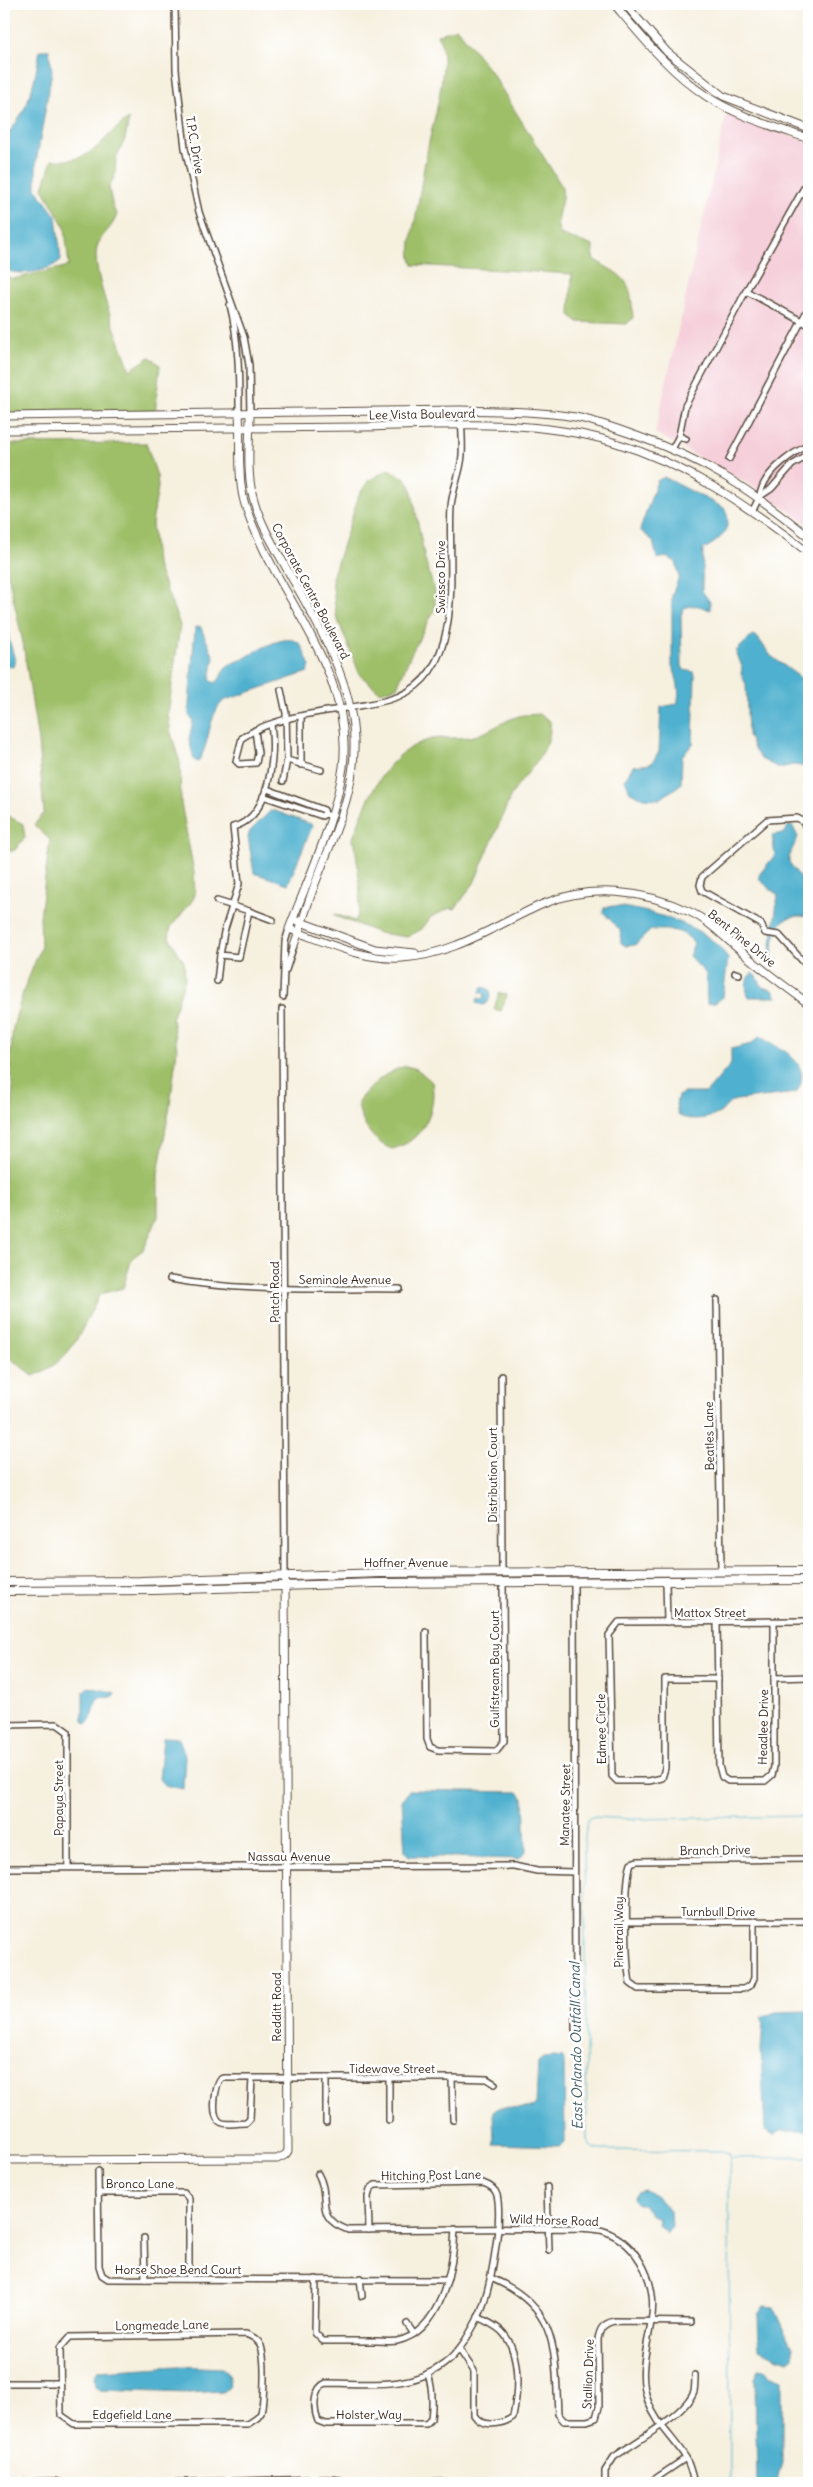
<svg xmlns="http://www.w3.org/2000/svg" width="813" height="2487" font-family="Delius,sans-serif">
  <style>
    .built { fill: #f5cfda }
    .green { fill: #9ebf68; stroke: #6c7443 }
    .water { fill: #50b1cf; stroke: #466e76 }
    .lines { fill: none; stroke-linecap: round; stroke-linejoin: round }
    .stream { stroke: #50b1cf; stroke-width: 1 }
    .street-casing { stroke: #57483b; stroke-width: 8 }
    .secondary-casing { stroke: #57483b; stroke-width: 9 }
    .primary-casing { stroke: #57483b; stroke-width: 10 }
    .street { stroke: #fff; stroke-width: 5 }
    .secondary { stroke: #fff; stroke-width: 7 }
    .primary { stroke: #fff; stroke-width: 8 }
    .labels { text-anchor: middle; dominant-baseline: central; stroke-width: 5; stroke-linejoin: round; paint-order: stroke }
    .street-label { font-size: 12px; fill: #3b2a1e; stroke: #fff }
    .water-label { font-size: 14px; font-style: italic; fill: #436065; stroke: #fff }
  </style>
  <rect width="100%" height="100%" fill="#fff"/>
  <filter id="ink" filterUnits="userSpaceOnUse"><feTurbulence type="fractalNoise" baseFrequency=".02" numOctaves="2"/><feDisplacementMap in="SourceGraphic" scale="10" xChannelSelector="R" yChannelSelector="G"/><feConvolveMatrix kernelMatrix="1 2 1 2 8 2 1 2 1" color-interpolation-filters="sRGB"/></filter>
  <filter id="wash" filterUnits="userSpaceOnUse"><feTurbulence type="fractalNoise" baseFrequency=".0096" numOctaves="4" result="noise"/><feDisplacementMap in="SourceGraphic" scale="20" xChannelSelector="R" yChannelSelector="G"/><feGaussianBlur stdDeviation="1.12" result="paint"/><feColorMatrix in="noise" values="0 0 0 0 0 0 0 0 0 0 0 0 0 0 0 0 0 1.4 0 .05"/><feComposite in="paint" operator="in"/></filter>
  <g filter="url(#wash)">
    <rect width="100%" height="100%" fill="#f6f0df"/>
    <path class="built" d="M727,112L809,142V525L759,490L655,433Z"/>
    <g class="green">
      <path d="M457,28L493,75L561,185C567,202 552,215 560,234L593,246V259C626,279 631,277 633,318L627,324L578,322L570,315L572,274L413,265C407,251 413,231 416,216C420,193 423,170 428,147C433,122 453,56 437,35Z"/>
      <path d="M129,119L125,139L116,158L115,175L109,188L113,208L117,214C114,227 101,234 97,247C90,271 121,343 130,370L150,357L160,365L155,414H4V275L13,279L69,266L65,228L43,188L52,160C98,163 97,139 129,119Z"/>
      <path d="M146,443L157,476L158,487L152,523L156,563L180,625L168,715L171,733L180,763L181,803L194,873L195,895L192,901L171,927L169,937L184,962L185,979L172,1019L177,1049L170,1105L158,1174V1217L144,1249L132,1258L123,1288L100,1294C80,1330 75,1360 33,1376L4,1353V1142L11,1128L13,1095L10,1061L13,1027L23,992L41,947L40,917L50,840L34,825L44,813L38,741L23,643L4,556V444Z"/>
      <path d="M389,469L405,478L411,487L425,560L435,592V609L411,654L397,687L380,692L360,675L336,615L332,578L359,495L368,481Z"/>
      <path d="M539,714L550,721C553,753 525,771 511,796L474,883L455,909L450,908L431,917L422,929L407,937L379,933L335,916V914L355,921C365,906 357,863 355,845V841H352C366,802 384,753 428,740C442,736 459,740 474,736C490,732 501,722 516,717C523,714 532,715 539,714Z"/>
      <path d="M4,814L23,824L25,837L15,850L4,853Z"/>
      <path d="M499,993L507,995L501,1011L494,1009Z"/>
      <path d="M406,1066L417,1069L432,1082C437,1111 422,1142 392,1149C372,1142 359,1121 358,1101C371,1085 386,1071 406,1066Z"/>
    </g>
    <g class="water">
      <path d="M40,50H49L52,71L36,163V189L56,216L61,260C48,272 19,277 4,269V139C30,107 33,89 40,50Z"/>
      <path d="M664,477L724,508C735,526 720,542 703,549L702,591L710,602V610C700,606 693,603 683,609L681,616L682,666L684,670L694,672L695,675L693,744L682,756L681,784L660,799L643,798L630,792L625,779L633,766L651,764L659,752L661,707L677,704C681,693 677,676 672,666V595L679,577L676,562L667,557L657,559L653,541L640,530L657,481Z"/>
      <path d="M4,622L15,660L13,667L4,665Z"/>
      <path d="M200,626L214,657L210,680L215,683C221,680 221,673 225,668C230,663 237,662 243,659C254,653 287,630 300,644C304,649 307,660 310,666L308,672L223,701C207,717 211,743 198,762L194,760L189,739L193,721L189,715V704L195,628Z"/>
      <path d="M753,635L758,638L771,656L809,684V767L793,765L779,768L761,759L755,751L748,735L746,684L741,674L742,667L736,651Z"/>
      <path d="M270,811H275L311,824L312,827L288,884L254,873L248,837L250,831Z"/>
      <path d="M792,825L798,837L789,856V862L809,891V917C776,911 774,934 772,960H769L778,895L760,880L759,875L775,855L772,835L785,833L788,826Z"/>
      <path d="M613,906C646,909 712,926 728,959L723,997L715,1003L707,1004L706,974L689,956L694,943C682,928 669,930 651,930L635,945L626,946L621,943L620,930L603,912L604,908Z"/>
      <path d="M752,973L758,978L762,987L773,990L777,997H749C745,990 745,978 752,973Z"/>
      <path d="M482,987L489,989L491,994L488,1002L483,1005L476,1003L478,998L483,999L485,994L480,992Z"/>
      <path d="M759,1037C765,1038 767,1042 772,1044C792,1053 812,1071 796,1093L736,1100C729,1102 726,1107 721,1112C711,1119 688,1122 678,1115L676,1104L678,1096L684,1093H706L731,1064V1049L751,1044Z"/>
      <path d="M89,1687L116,1693L112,1697L98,1698C93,1706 95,1719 86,1724L83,1721V1692Z"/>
      <path d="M167,1737L179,1738L185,1756L183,1789L164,1785L159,1779L163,1738Z"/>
      <path d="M410,1790L518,1792L524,1800L526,1852L519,1859L409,1856L405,1852L402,1800Z"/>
      <path d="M809,2011V2131H781L774,2135L765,2129L761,2050L763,2021L761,2017L776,2012Z"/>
      <path d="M553,2057L563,2058L564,2063L565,2142L559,2146L494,2144L493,2112L500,2107L532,2108L536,2105L538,2062L543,2058Z"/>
      <path d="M644,2190L655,2195L670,2211L671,2226L667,2233L658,2225L659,2218L651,2215L643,2204L638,2205L633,2199L637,2192Z"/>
      <path d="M764,2306L774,2307L793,2348V2358L789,2361L775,2357L759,2349L758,2314Z"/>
      <path d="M178,2366L222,2368L228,2373L230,2387L223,2391L188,2393L100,2390L95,2386L94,2376L98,2371Z"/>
      <path d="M758,2369L765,2370L769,2375L782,2380V2464L777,2480L771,2483L757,2482L755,2380Z"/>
    </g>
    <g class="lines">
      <g class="stream">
        <path d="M733,2158L809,2157"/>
        <path d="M730,2483L729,2172L731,2158L729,2153L723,2151L598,2150L591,2147L587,2140L584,1846L587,1820L591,1817L636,1819L809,1816"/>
      </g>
    </g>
  </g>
  <g filter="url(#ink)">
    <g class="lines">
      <g class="street-casing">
        <g id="street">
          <path d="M175,4L176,70L185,148L199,212L244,337L249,365L250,414"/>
          <path d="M809,179L746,291L809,325"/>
          <path d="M801,193L809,197"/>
          <path d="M230,305C239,340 239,377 239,414"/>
          <path d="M679,436L685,406L746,291"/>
          <path d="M672,449L679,436L686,439"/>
          <path d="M729,459L809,307"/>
          <path d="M762,495L771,489L792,465L809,455"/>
          <path d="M753,510C757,503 760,496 762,488C769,469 792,453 809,445"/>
          <path d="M281,690L286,713L287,760L321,770"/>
          <path d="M301,717V765"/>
          <path d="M271,725C276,755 270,818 233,827L239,884L224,932L220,955L239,957L249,911L273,920"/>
          <path d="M255,730L258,753L256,763L239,764L236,761L242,738C281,711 343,712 388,700C469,678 447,569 451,507C452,489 461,473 462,455C463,441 461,425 461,410"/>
          <path d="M283,781L287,760"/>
          <path d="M267,789L324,810L325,814L331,816"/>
          <path d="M263,796L322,816L325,814"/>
          <path d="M809,831L801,820L797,818L767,820L702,877L700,885L702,891L761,924L765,933L779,935L809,968"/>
          <path d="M217,901L249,911"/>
          <path d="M286,970L294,945"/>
          <path d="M735,973L739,974"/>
          <path d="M217,981L220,955"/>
          <path d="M283,997L285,942L289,929"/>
          <path d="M282,1009L285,1576"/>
          <path d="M170,1279C246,1293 323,1288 400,1289"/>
          <path d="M717,1300L721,1571"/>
          <path d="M501,1376L502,1573"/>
          <path d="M666,1581L667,1622"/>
          <path d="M574,1582L575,2029"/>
          <path d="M717,1622L719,1766L722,1777L728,1781H765L772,1775L774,1767V1622"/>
          <path d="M426,1632L427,1739L430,1747L438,1750L496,1751L504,1741L503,1582"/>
          <path d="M774,1678L809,1677"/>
          <path d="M718,1679H665V1768L662,1778L649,1781H617L612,1776L609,1635L619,1622L809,1621"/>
          <path d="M4,1725L57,1724L68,1732V1867"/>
          <path d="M4,1868L514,1866L537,1871L574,1872"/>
          <path d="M754,1921V1978L751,1985L743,1989H638L630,1983C626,1960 624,1884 631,1863L637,1861L809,1859"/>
          <path d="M628,1922L809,1921"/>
          <path d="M252,2078L250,2119L246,2123C239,2123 224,2126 219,2121C211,2114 215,2086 221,2079L224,2078H452L487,2079L495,2084"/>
          <path d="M326,2078V2122"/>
          <path d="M389,2078V2120"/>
          <path d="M452,2078L453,2120"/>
          <path d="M98,2171L99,2266L102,2275L108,2279L447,2280"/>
          <path d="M318,2174C332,2198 312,2217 348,2230L582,2228C589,2229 598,2229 604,2231C641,2245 658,2286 651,2322C647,2349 638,2374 648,2401C656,2424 674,2438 686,2458C690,2466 692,2475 694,2483"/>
          <path d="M547,2187L549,2250"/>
          <path d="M98,2193H184L189,2199V2279"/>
          <path d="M369,2230L368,2197L370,2189L375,2185L483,2183C489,2185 495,2188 497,2195C503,2222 490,2293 478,2318C469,2335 459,2353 444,2364C411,2390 365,2383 326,2383C313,2388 313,2409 318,2421L326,2424H426L431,2419C433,2403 433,2389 428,2374"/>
          <path d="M144,2238L145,2279"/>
          <path d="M360,2278L362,2296"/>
          <path d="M491,2278C559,2307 555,2350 558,2414L564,2421H587L596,2418L599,2407L598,2339C600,2328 603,2324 614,2321L691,2322"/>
          <path d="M316,2279L315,2333L323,2341C341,2341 359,2341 377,2341C383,2341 391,2342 397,2341C441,2332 454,2266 455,2228"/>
          <path d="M407,2324L414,2334"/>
          <path d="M246,2334C253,2337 258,2339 261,2346C266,2361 264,2398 261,2413L257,2418L248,2424H74L61,2415L60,2348L70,2337Z"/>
          <path d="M459,2349L474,2371V2415C482,2428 502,2425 513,2417C518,2393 521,2355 504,2334C498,2326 487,2322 478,2317"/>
          <path d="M4,2383H60"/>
          <path d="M9,2483L54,2481L62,2483"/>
          <path d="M152,2483L328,2479L340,2480L348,2483"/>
          <path d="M417,2483L501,2481L514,2483"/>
          <path d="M605,2483V2471L614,2457C635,2442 685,2415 694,2391C695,2386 695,2380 695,2375"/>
          <path d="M649,2483L686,2458"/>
        </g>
      </g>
      <g class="secondary-casing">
        <g id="secondary">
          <path d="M614,4C642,37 669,71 706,96C737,116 775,127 809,139"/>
          <path d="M625,4L667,52L723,96L809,129"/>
          <path d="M239,414C241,440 237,471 243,497C247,515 256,533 264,550C298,619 353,685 343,767C336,819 308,879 289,929C326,942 363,961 402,958C454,955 497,924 543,904C590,884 644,890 690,912C710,921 726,939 743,953C764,971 787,988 809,1004"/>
          <path d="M250,414C250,440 246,471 253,497C259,520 271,541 283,562C313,617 352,675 354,740C356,788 336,830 319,874C309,897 303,922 294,945"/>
          <path d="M4,416L461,410C499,411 538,411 575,417C596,421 617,429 637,436C708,461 751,490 809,537"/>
          <path d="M4,430C123,429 242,429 362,427C446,425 530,418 613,442C689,465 746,505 809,553"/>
          <path d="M298,921L375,949L415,953"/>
          <path d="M4,2162L10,2160L277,2159L285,2155L288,2151L285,1576"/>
        </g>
      </g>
      <g class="primary-casing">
        <g id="primary">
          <path d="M4,1582L141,1581L381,1573L809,1571"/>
          <path d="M4,1591L154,1590L377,1583L809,1580"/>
        </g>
      </g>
      <use href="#street" class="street"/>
      <use href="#secondary" class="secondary"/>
      <use href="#primary" class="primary"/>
    </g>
  </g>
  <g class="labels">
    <g class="street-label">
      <text transform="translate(195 145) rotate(80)">T.P.C. Drive</text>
      <text transform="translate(422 414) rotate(-1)">Lee Vista Boulevard</text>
      <text transform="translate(440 577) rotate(-90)">Swissco Drive</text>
      <text transform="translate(311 591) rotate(62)">Corporate Centre Boulevard</text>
      <text transform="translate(742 938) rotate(39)">Bent Pine Drive</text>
      <text x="345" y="1279">Seminole Avenue</text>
      <text transform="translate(274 1292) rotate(-90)">Patch Road</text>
      <text transform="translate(709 1436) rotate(-91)">Beatles Lane</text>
      <text transform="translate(492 1475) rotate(-90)">Distribution Court</text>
      <text x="406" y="1562">Hoffner Avenue</text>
      <text x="710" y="1612">Mattox Street</text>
      <text transform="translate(494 1669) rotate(-90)">Gulfstream Bay Court</text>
      <text transform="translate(763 1727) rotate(-89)">Headlee Drive</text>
      <text transform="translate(601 1729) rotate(-91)">Edmee Circle</text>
      <text transform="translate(58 1798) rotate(-90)">Papaya Street</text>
      <text transform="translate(565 1805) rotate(-89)">Manatee Street</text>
      <text transform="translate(715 1850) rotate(-1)">Branch Drive</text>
      <text x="289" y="1856">Nassau Avenue</text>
      <text x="718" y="1911">Turnbull Drive</text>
      <text transform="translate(618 1932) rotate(-90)">Pinetrail Way</text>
      <text transform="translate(276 2007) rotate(-90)">Redditt Road</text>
      <text x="392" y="2068">Tidewave Street</text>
      <text transform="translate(431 2175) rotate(-1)">Hitching Post Lane</text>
      <text x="140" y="2183">Bronco Lane</text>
      <text transform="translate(554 2220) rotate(2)">Wild Horse Road</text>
      <text x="178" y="2269">Horse Shoe Bend Court</text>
      <text transform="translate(162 2325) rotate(-1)">Longmeade Lane</text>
      <text transform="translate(588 2374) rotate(-88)">Stallion Drive</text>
      <text x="132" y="2414">Edgefield Lane</text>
      <text x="369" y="2414">Holster Way</text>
    </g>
    <g class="water-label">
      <text transform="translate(576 2046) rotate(-91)">East Orlando Outfall Canal</text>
    </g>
  </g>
  <rect width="813" height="2487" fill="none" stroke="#fff" stroke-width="20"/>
</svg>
